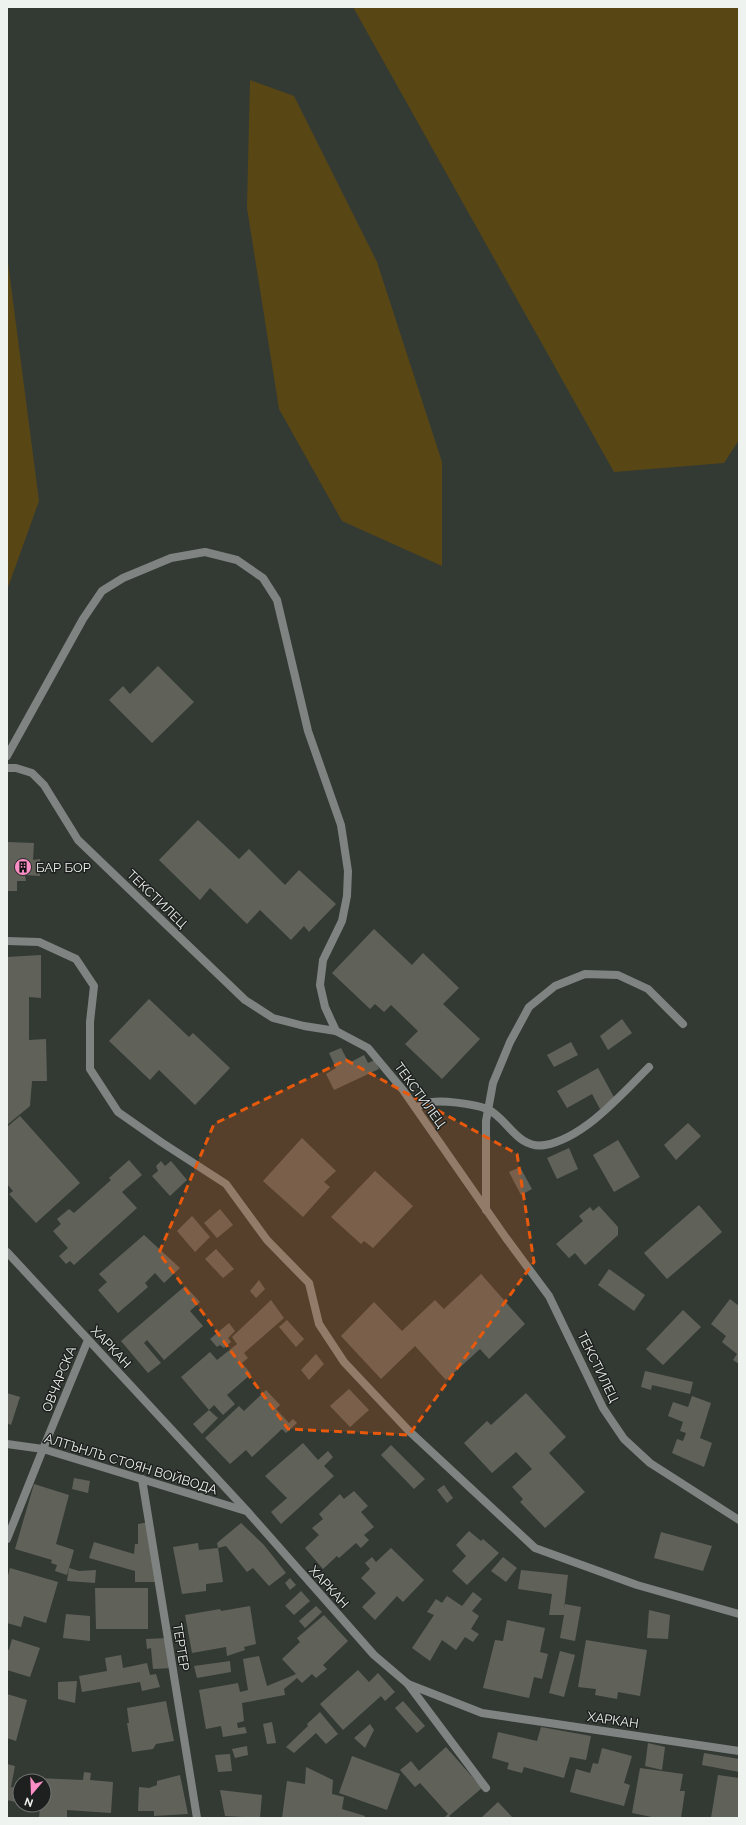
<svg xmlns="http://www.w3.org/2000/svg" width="746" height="1825" font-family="Raleway,sans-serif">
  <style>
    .green { fill: #594615 }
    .building { fill: #60625a }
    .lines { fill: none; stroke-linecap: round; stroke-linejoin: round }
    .service { stroke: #7f8483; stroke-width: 8 }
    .pedestrian { stroke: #7f8483; stroke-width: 8 }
    .minor { stroke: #7f8483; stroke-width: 8 }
    .marked { fill: #e8590c; fill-opacity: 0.2; stroke: #e8590c; stroke-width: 3; stroke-dasharray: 8 5; stroke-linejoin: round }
    .labels { text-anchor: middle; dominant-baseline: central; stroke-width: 3; stroke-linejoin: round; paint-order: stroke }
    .poi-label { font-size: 13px; fill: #eff3f0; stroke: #1d201e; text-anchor: start }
    .street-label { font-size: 13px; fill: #eff3f0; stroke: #1d201e }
  </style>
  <rect width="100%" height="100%" fill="#333a34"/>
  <g class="green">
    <path d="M353,7H739V440L724,463L614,472Z"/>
    <path d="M250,80L294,96L377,262L442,462V566L342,521L279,409L247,208Z"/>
    <path d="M7,255L39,501L7,590Z"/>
  </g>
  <g class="building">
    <path d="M158,666L194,702L152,743L109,700L123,686L130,694Z"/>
    <path d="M198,820L239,859L249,849L285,885L299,870L336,904L309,932L304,926L291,940L260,910L247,924L210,888L200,900L159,860Z"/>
    <path d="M7,842L34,843L33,860L40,859V876L25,875L26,881H17V891H7Z"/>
    <path d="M374,929L412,965L423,953L459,988L443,1004L480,1039L442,1079L405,1044L418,1031L391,1005L384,1012L375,1004L370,1009L332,973Z"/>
    <path d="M41,955V998L29,997V1040L46,1039L47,1081H32L30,1106L7,1125V957Z"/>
    <path d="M149,999L189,1037L193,1033L230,1068L195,1105L159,1070L150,1080L109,1041Z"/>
    <path d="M622,1019L632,1033L608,1050L600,1036Z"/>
    <path d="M571,1042L578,1055L554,1067L547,1055Z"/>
    <path d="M341,1048L349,1063L364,1055L368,1063L375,1060L379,1069L334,1090L326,1074L336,1068L329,1053Z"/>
    <path d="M598,1068L615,1099L600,1109L592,1094L567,1108L557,1091Z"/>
    <path d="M20,1116L80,1183L36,1223L9,1194L13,1191L7,1184V1127Z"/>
    <path d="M688,1123L701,1136L676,1160L664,1145Z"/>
    <path d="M302,1138L336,1171L324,1182L330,1187L303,1217L263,1181Z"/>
    <path d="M618,1140L640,1177L614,1192L593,1155Z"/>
    <path d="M569,1148L578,1169L557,1179L547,1158Z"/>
    <path d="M129,1160L142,1175L122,1192L137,1208L74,1265L70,1261L66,1264L59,1256L68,1248L53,1231L61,1224L57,1219L69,1209L74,1213L111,1180L109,1178Z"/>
    <path d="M161,1161L165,1166L171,1161L187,1180L170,1196L152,1176L158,1171L156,1166Z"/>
    <path d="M520,1167L532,1189L521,1195L509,1172Z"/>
    <path d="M375,1171L413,1206L373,1248L364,1241L361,1244L331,1217Z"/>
    <path d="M699,1205L722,1232L667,1279L644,1253Z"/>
    <path d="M599,1206L618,1227V1235L585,1265L575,1253L569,1258L556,1244L583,1221L579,1216L590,1207L593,1211Z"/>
    <path d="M220,1209L233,1225L217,1238L204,1223Z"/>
    <path d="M192,1216L210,1237L195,1252L177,1231Z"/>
    <path d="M144,1235L180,1268L164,1283L155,1273L145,1283L148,1287L118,1313L98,1290L107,1282L99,1274Z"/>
    <path d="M216,1249L234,1269L223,1278L205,1259Z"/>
    <path d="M609,1269L645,1295L634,1311L598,1285Z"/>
    <path d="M481,1274L525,1324L489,1359L480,1349L446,1380L415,1346L381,1379L341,1336L374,1302L402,1331L435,1300L444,1309Z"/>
    <path d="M259,1280L265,1289L256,1298L250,1291Z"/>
    <path d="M185,1286L200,1302L190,1311L203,1326L164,1360L147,1340L144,1343L161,1363L148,1373L121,1341Z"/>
    <path d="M730,1299L739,1306V1364L733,1360L737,1354L722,1342L726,1336L711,1324Z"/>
    <path d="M271,1300L284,1318L244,1353L248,1358L242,1363L251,1374L227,1395L235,1404L223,1415L214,1405L209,1410L218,1418L202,1434L193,1424L209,1410L181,1377L210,1352L217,1360L237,1344L232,1337Z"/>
    <path d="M683,1310L701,1327L663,1365L646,1349Z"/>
    <path d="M287,1320L304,1339L296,1347L279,1327Z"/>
    <path d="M229,1323L235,1331L228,1338L231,1342L224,1348L220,1345L217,1347L210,1339Z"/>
    <path d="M316,1354L324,1364L309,1380L301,1370Z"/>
    <path d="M645,1371L693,1382L690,1394L652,1385L651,1390L641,1387Z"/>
    <path d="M349,1389L369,1410L350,1427L330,1406Z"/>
    <path d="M266,1390L280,1405L276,1409L289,1423L293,1419L297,1423L286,1433L282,1429L252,1457L246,1450L230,1464L205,1438L239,1406L244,1411Z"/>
    <path d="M7,1393L20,1397L11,1425L7,1423Z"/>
    <path d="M526,1393L566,1437L549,1453L585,1492L545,1528L520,1502L523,1499L512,1487L532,1469L516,1452L492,1473L464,1443L487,1421L491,1425Z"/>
    <path d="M692,1396L711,1403L700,1438L712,1443L704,1467L672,1453L677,1439L683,1441L686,1433L680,1431L683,1422L668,1416L673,1402L688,1407Z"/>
    <path d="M303,1443L318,1460L328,1451L333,1457L324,1466L334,1476L281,1524L271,1512L287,1498L265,1476Z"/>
    <path d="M391,1445L425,1479L414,1489L381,1455Z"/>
    <path d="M74,1478L90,1481L88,1493L72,1489Z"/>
    <path d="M34,1484L69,1495L56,1544L74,1550L67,1575L55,1571L57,1565L51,1563L52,1560L15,1549Z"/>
    <path d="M444,1485L453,1498L447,1503L437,1490Z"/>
    <path d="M354,1491L368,1506L361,1512L374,1527L364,1535L369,1540L361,1548L356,1543L339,1558L337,1556L323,1569L305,1548L319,1535L312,1528L323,1519L319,1514L340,1494L344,1499Z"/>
    <path d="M149,1522L159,1582H135V1571L89,1558L94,1542L134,1554L135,1544H138V1524Z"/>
    <path d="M241,1523L264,1545L286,1573L269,1586L253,1568L247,1572L226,1546L218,1548L223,1582L206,1584V1591L182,1594L173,1547L198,1543L199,1550L218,1548L217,1543Z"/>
    <path d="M469,1531L481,1541L483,1539L499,1553L467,1585L452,1571L466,1556L456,1545Z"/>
    <path d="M661,1532L712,1546L703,1571L654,1558Z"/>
    <path d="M391,1548L424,1580L403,1602L397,1596L375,1620L362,1607L376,1593L361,1578L370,1569L365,1563L372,1557L376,1562Z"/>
    <path d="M503,1557L517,1568L506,1582L491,1571Z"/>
    <path d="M10,1568L58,1582L46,1623L24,1616L21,1627L7,1623V1579Z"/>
    <path d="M69,1568L79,1571L96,1570L95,1583L67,1581Z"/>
    <path d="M521,1570L568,1575L564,1609L565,1604L581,1607L575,1641L560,1638L564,1615H549L552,1594L518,1589Z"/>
    <path d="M290,1578L296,1585L290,1590L285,1583Z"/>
    <path d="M95,1588H148V1629H96Z"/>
    <path d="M301,1591L310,1601L294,1615L285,1606Z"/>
    <path d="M473,1592L482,1599L472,1611L479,1616L471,1629L479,1634L473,1642L465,1637L456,1650L442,1640L430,1661L412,1648L434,1615L427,1612L436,1599L442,1603L447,1596L462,1606Z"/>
    <path d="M250,1606L256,1644L244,1647L245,1650L227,1656L226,1647L192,1653L185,1615L220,1609L221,1611Z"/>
    <path d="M316,1606L322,1612L305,1628L299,1621Z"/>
    <path d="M649,1610L670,1615L668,1639L647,1638Z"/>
    <path d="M66,1614L90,1616V1641L63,1638Z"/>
    <path d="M324,1615L348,1641L323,1665L327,1669L316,1678L312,1674L302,1683L297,1678L284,1689L285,1695L242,1703L244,1721L237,1723L238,1728L245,1727L247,1733L223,1737L221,1726L206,1729L199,1690L238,1683L240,1692L248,1690L243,1659L259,1656L267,1686L294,1675L296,1674L282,1659L300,1642L297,1638Z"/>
    <path d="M507,1620L545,1628L540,1652L548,1654L542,1679L534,1677L529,1698L483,1688L495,1640L503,1641Z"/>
    <path d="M168,1638L173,1668L153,1669L151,1648L147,1649L146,1639Z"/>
    <path d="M12,1639L40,1648L30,1677L7,1670V1649L9,1650Z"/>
    <path d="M586,1640L647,1650L640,1696L618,1692L617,1699L595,1695L596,1689L578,1687Z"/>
    <path d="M560,1651L575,1655L564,1697L549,1693Z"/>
    <path d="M121,1655L123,1668L147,1663L150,1675L156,1674L160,1687L142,1691L140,1682L82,1692L79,1676L107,1671L105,1658Z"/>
    <path d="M230,1661L231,1672L197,1678L194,1666Z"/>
    <path d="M358,1670L369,1682L378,1673L395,1692L385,1701L381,1696L343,1730L320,1704Z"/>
    <path d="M77,1681L75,1703L58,1699V1682Z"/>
    <path d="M7,1694L27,1700L16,1741L7,1738Z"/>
    <path d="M166,1701L174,1741L156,1744L153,1749L132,1752L127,1723H129L127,1708Z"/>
    <path d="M403,1701L425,1726L417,1733L395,1708Z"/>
    <path d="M320,1712L338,1734L326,1744L316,1733L294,1753L286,1747L308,1726L307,1724Z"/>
    <path d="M272,1722L276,1743L267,1744L263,1724Z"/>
    <path d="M370,1724L374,1730L365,1748L354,1738Z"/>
    <path d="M541,1727L591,1736L586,1760L570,1757L564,1778L524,1767L522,1773L507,1769L509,1763L492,1758L498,1732L537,1741Z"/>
    <path d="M648,1743L665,1747L662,1770L645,1766Z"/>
    <path d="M247,1746L248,1755L235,1758L232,1749Z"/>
    <path d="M446,1747L482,1788L449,1816L451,1818H444L448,1814L420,1783L415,1787L400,1770L411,1761L419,1771Z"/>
    <path d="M602,1748L632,1756L624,1783L630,1785L624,1806L570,1792L576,1769L590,1773L593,1763L598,1764Z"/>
    <path d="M704,1753L739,1759V1772L702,1765Z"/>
    <path d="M230,1754L232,1771L218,1772L215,1755Z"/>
    <path d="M352,1756L400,1774L387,1810L339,1793Z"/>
    <path d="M7,1764L15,1766L11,1787L20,1789V1803L7,1800Z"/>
    <path d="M306,1767L333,1780L332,1794L344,1797L342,1809L365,1816L364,1818H282L287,1781L305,1784Z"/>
    <path d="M640,1768L683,1774L680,1791H685L681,1818H657L632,1813Z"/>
    <path d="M84,1772L91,1773L90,1780L113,1782L111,1813L67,1810V1818H39L40,1807H35V1805H44V1781H37V1778L83,1780Z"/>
    <path d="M180,1775L188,1814L154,1816V1811H138L139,1787L149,1788L157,1785V1781Z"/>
    <path d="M718,1775L739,1778V1818H711Z"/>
    <path d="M220,1790L262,1795L260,1818L225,1816Z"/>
    <path d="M498,1802L513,1818H481Z"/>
  </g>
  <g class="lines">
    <g class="service">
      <path d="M7,756L83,619L102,591L123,578L171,558L205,552L237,560L263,578L277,600L308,731L341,825L348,871L347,896L342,921L323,960L320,985L325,1007L336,1031"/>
      <path d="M416,1108C419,1106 423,1104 427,1103C439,1099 474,1104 487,1109C507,1117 517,1150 545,1145C584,1138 622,1094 649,1067"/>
      <path d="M486,1210V1121L493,1083L510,1042L529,1007L555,986L585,974L618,975L648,989L683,1024"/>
    </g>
    <path class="pedestrian" d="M43,1449L88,1340"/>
    <g class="minor">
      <path d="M7,768H16L32,773L44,785L78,840L245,1000L273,1018L304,1026L336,1031L368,1048L403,1090L506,1238L549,1296L603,1408L624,1439L650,1463L739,1520"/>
      <path d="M7,941L39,942L76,959L94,986L90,1022V1069L118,1112L161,1142L226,1184L267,1240L309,1283L319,1324L344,1362L408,1430L535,1548L637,1585L739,1614"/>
      <path d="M7,1252L247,1511L374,1655L408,1684L482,1713L739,1751"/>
      <path d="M7,1444L43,1449L246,1511"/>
      <path d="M142,1479L197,1818"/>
      <path d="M7,1539L43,1449"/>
      <path d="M408,1684L486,1788"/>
    </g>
  </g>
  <path class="marked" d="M346,1060L517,1154L534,1262L409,1435L288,1429L159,1253L214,1124Z"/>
  <defs>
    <g id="building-disc" transform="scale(0.9)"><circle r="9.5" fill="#fb8fc6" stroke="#1d201e"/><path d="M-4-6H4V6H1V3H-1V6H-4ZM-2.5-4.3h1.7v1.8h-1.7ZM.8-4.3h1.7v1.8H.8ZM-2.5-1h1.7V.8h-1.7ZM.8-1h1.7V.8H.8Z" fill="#111"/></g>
  </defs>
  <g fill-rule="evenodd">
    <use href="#building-disc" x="23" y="867"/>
  </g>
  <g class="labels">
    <g class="poi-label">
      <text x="36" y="867">БАР БОР</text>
    </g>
    <g class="street-label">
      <text transform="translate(157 899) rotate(44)">ТЕКСТИЛЕЦ</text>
      <text transform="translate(420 1095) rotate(54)">ТЕКСТИЛЕЦ</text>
      <text transform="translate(111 1347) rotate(47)">ХАРКАН</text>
      <text transform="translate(598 1367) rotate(64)">ТЕКСТИЛЕЦ</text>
      <text transform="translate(59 1379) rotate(-68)">ОВЧАРСКА</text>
      <text transform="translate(131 1464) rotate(17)">АЛТЪНЛЪ СТОЯН ВОЙВОДА</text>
      <text transform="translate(329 1587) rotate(48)">ХАРКАН</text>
      <text transform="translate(181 1647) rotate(81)">ТЕРТЕР</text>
      <text transform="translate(613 1720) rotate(8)">ХАРКАН</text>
    </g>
  </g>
  <rect width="746" height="1825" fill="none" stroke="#eff3f0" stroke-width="16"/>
  <g transform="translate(32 1793) rotate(199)"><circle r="19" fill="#1d201e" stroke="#717472"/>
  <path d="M0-3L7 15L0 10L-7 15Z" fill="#fb8fc6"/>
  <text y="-6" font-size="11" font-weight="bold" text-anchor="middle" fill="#eff3f0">N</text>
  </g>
</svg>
